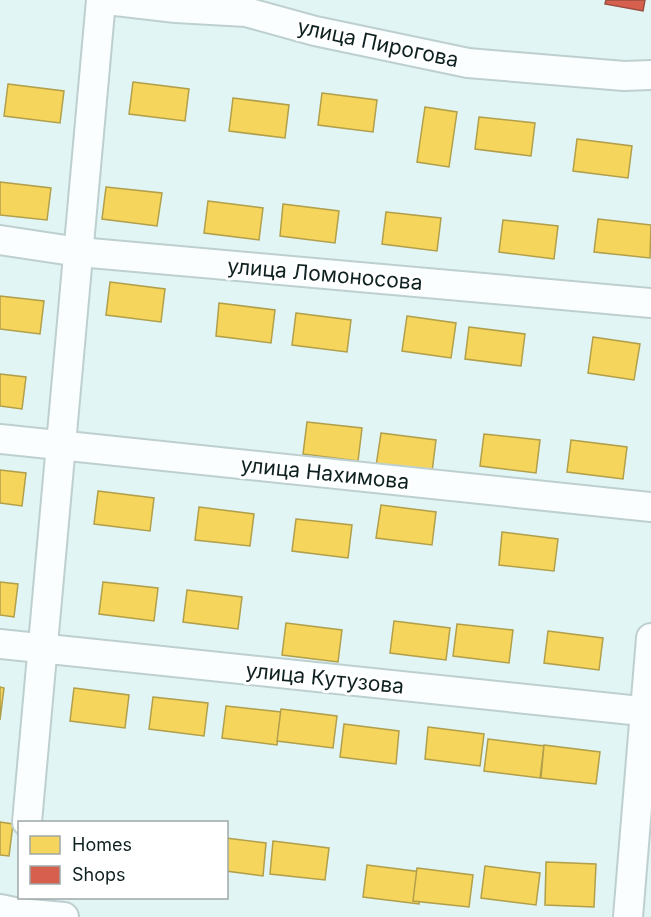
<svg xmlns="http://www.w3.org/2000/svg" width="651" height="917" font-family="Inter,sans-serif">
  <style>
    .homes { fill: #f6d55c; stroke: #b19f4a; stroke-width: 1.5 }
    .shops { fill: #d6604d; stroke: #9a4d40; stroke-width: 1.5 }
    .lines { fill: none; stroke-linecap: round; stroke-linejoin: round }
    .minor-casing { stroke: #becfd0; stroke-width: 32 }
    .minor { stroke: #fafefe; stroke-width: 28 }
    .labels { text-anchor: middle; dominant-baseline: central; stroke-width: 6; stroke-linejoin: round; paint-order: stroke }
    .street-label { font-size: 21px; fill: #0f2021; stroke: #fff }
  </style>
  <rect width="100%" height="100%" fill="#e1f5f5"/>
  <g class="homes">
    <path d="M133,82L189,89L185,121L129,114Z"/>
    <path d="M8,84L64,91L60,123L4,116Z"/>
    <path d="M322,93L377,100L373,132L318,125Z"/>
    <path d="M233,98L289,105L285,138L229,131Z"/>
    <path d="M425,107L457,112L449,167L417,162Z"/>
    <path d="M479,117L535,123L531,156L475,149Z"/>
    <path d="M577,139L632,146L628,178L573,171Z"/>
    <path d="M0,182L51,188L47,220L0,215Z"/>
    <path d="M106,187L162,193L157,226L102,219Z"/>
    <path d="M208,201L263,208L259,240L204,233Z"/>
    <path d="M283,204L339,211L335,243L280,236Z"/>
    <path d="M386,212L441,218L437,251L382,244Z"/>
    <path d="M598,219L651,225L650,258L594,252Z"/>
    <path d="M503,220L558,226L554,259L499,252Z"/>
    <path d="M110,282L165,289L161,322L106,315Z"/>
    <path d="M0,296L44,301L40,334L0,329Z"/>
    <path d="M219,303L275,310L271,343L216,336Z"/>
    <path d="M296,313L351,320L347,352L292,345Z"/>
    <path d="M407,316L456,323L451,358L402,351Z"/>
    <path d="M469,327L525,334L521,366L465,359Z"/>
    <path d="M593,337L640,344L634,380L588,373Z"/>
    <path d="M0,374L26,377L22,409L0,406Z"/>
    <path d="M307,422L362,428L358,461L303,454Z"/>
    <path d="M381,433L436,440L432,472L376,466Z"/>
    <path d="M484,434L540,440L536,473L480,466Z"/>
    <path d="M571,440L627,447L623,479L567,472Z"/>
    <path d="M0,470L26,473L22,506L0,503Z"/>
    <path d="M98,491L154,498L150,531L94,524Z"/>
    <path d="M381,505L436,512L432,545L376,538Z"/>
    <path d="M199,507L254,514L250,546L195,540Z"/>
    <path d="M296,519L352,525L348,558L292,551Z"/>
    <path d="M502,532L558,539L554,571L499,565Z"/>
    <path d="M0,582L18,584L14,617L0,615Z"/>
    <path d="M103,582L158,588L154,621L99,614Z"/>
    <path d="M187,590L242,597L238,629L183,622Z"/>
    <path d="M394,621L450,628L446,660L390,653Z"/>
    <path d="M286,623L342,630L338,662L282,655Z"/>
    <path d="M457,624L513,630L509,663L453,656Z"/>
    <path d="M548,631L603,638L599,670L544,663Z"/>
    <path d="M0,687L4,688L0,720Z"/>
    <path d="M74,688L129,695L125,728L70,721Z"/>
    <path d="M153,697L208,703L204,736L149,729Z"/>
    <path d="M226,706L281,712L277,745L222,738Z"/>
    <path d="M281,709L337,716L333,748L277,741Z"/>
    <path d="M344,724L399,731L396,764L340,757Z"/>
    <path d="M428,727L484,734L480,766L425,759Z"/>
    <path d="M488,739L544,746L540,778L484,771Z"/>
    <path d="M544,745L600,752L596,784L541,778Z"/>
    <path d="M0,822L13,824L9,856L0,855Z"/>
    <path d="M226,838L266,843L263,876L226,871Z"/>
    <path d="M273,841L329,848L325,880L270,874Z"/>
    <path d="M546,862L596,864L594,907L545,905Z"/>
    <path d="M367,865L422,872L419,904L363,897Z"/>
    <path d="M485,866L540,873L536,905L481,898Z"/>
    <path d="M417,868L473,875L469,907L413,901Z"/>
  </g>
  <path class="shops" d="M606,0H645L643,11L605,4Z"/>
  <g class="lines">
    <g class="minor-casing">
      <g id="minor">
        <path d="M107,0L176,8L246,12L315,31L468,63L624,76L651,75"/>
        <path d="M0,240L79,252L651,303"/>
        <path d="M0,439L651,507"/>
        <path d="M0,644L651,712"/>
        <path d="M27,822L101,0"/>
        <path d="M0,909L19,913L64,917"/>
        <path d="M628,917L651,638"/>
      </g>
    </g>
    <use href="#minor" class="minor"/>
  </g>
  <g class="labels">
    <g class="street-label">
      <text transform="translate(378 43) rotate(12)">улица Пирогова</text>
      <text transform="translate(325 274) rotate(5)">улица Ломоносова</text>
      <text transform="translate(325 473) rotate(6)">улица Нахимова</text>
      <text transform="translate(325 678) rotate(6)">улица Кутузова</text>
    </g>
  </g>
  <rect x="18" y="821" width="210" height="78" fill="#ffffff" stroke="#9fa6a6" stroke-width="1.5"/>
  <rect x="30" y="836" width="30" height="18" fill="#f6d55c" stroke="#9fa6a6" stroke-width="1.5"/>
  <text x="72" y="851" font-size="18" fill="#0f2021">Homes</text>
  <rect x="30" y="866" width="30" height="18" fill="#d6604d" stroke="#9fa6a6" stroke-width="1.5"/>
  <text x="72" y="881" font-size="18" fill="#0f2021">Shops</text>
</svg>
